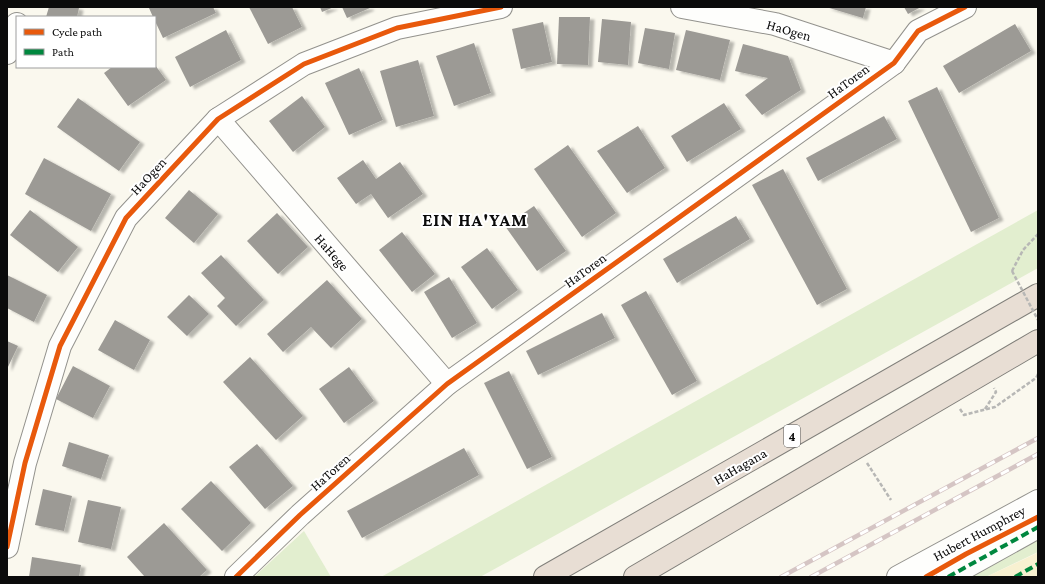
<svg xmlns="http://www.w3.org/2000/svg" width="1045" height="584" font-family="'Crimson Pro',serif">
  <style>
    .green { fill: #e2eecf }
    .sand { fill: #f8f1d1 }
    .building { fill: #9c9a95; filter: url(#shadow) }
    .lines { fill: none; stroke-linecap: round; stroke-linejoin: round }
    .minor-casing { stroke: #93928d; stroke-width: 24 }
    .highway-casing { stroke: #807f7a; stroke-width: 24 }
    .path { stroke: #b7b7b5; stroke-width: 2.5; stroke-dasharray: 4 2; stroke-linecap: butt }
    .minor { stroke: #fefefc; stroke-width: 22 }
    .highway { stroke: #e8ded4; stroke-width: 22 }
    .rail-casing { stroke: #d5c5c4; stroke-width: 4.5 }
    .rail { stroke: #fff; stroke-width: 3; stroke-dasharray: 9; stroke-linecap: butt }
    .path-bridge { stroke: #b7b7b5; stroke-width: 2.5; stroke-dasharray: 4 2; stroke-linecap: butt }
    .quiet { stroke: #00873e; stroke-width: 4; stroke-dasharray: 8 4; stroke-linecap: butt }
    .cycleway-casing { stroke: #fff; stroke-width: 8 }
    .cycleway { stroke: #e8590c; stroke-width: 5 }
    .labels { text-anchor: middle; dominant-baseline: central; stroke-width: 4; stroke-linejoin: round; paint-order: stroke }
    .shield { fill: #fff; stroke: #545454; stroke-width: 1 }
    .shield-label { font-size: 13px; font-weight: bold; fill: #0b0b0b }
    .street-label { font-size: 14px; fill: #0b0b0b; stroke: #fff }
    .district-label { font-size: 18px; font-weight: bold; letter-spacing: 1px; fill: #0b0b0b; stroke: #fff }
  </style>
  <defs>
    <filter id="shadow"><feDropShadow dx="4.5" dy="2.5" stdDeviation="1" flood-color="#0004"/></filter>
  </defs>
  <rect width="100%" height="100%" fill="#faf8ee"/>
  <g class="green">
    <path d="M1038,210V268L988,296L480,577H381Z"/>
    <path d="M1038,521V552L986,577H936Z"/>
    <path d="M304,531L331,577H254Z"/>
  </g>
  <path class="sand" d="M1038,552V577H986L1035,554Z"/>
  <g class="building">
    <path d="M49,7H75L79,8L77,17H46Z"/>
    <path d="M151,7H213L216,13L163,38L155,21V17H153L149,8Z"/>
    <path d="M249,7H292L302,27L268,44Z"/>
    <path d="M320,7H334L322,12Z"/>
    <path d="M342,7H369L370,8L347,18Z"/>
    <path d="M826,7H866L863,18Z"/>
    <path d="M904,7H921L908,14Z"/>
    <path d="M559,17H590L588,65L557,64Z"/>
    <path d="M602,19L631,22L628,65L598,62Z"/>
    <path d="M543,22L552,62L521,69L512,29Z"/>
    <path d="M1015,24L1031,51L959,93L943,66Z"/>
    <path d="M645,28L675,33L669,69L638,63Z"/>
    <path d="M226,30L241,60L190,87L175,57Z"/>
    <path d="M686,30L730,40L720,80L676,70Z"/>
    <path d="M474,43L491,93L454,106L436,56Z"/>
    <path d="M743,44L788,56L801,90L762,115L745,95L768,78L735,71Z"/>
    <path d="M418,60L434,116L396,127L380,71Z"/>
    <path d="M155,65L166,80L128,106L104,73L112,67H155Z"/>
    <path d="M359,68L383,120L349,135L325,83Z"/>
    <path d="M937,87L999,218L971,232L908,101Z"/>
    <path d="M302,96L325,127L293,152L269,121Z"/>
    <path d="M78,98L140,142L119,171L57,127Z"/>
    <path d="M724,103L741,129L687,162L671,136Z"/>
    <path d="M884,116L897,139L818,181L806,158Z"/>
    <path d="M638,126L665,168L627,193L597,151Z"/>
    <path d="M568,145L616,213L582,237L534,169Z"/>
    <path d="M44,158L111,194L91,231L25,194Z"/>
    <path d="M363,160L376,179L400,162L423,194L388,218L371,194L356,204L337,178Z"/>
    <path d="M783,169L847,289L817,305L752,185Z"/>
    <path d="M189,190L218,214L194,243L165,218Z"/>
    <path d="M534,206L566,251L537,271L505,226Z"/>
    <path d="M30,210L78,247L58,272L10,235Z"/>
    <path d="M277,213L308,247L278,274L247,241Z"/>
    <path d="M736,216L750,239L677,283L663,259Z"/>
    <path d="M402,232L435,274L412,292L379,250Z"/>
    <path d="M487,248L518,290L492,309L461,267Z"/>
    <path d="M221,255L264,300L236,326L217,306L225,298L201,273Z"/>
    <path d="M7,275L47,295L34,322L7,308Z"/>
    <path d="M449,277L477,323L452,338L424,292Z"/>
    <path d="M327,280L362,319L331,348L311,327L283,352L267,334Z"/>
    <path d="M646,291L697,381L672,395L621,305Z"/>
    <path d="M189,295L209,314L187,336L167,317Z"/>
    <path d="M602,313L615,338L538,375L526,351Z"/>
    <path d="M115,320L150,340L134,370L98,350Z"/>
    <path d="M7,341L18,346L7,369Z"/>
    <path d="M250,357L303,416L276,440L223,382Z"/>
    <path d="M73,366L110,386L93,418L56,399Z"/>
    <path d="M349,367L374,401L344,423L319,389Z"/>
    <path d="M509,371L552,457L527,469L484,383Z"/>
    <path d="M69,442L109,455L101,479L62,466Z"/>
    <path d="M257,444L293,486L265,509L229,467Z"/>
    <path d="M464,448L479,475L362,538L347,511Z"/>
    <path d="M211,481L251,523L222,551L181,509Z"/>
    <path d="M43,489L72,496L64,531L35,525Z"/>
    <path d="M88,500L121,507L111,549L78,542Z"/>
    <path d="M164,523L207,570L199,577H145L127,557Z"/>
    <path d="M32,557L81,565L79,577H29Z"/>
  </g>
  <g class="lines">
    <g class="minor-casing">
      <g id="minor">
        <path d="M682,7L775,24L894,63"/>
        <path d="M7,53L17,24"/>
        <path d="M218,119L447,384"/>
        <path d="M7,547L25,463L60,346L126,218L218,119L304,64L397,28L501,7"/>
        <path d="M236,577L300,515L447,384L894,63L918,31L965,7"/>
        <path d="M898,577L1038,501"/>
        <path d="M948,577L1038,527"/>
      </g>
    </g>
    <g class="highway-casing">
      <g id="highway">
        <path d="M545,577L1038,295"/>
        <path d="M635,577L1038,341"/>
      </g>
    </g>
    <g class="path">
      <path d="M1012,271L1023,250L1038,234"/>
      <path d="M960,409L964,415L995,407L1036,378L1038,374"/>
      <path d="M985,409L996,392L994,388"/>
      <path d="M867,463L891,500"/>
    </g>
    <use href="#minor" class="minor"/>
    <use href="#highway" class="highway"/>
    <g class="rail-casing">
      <g id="rail">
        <path d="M781,577L1038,438"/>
        <path d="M811,577L1038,454"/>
      </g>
    </g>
    <use href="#rail" class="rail"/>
    <path class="path-bridge" d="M1012,271L1038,320"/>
    <g class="quiet">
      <path d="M948,577L1038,527"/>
      <path d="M1015,577L1038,564"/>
    </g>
    <g class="cycleway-casing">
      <g id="cycleway">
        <path d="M7,547L25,463L60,346L126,218L218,119L304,64L397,28L501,7"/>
        <path d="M236,577L300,515L447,384L894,63L918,31L965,7"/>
        <path d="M926,577L966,554L1038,517"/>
      </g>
    </g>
    <use href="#cycleway" class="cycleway"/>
  </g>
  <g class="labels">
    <rect class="shield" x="784" y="425" width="16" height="22" rx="3"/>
    <g class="shield-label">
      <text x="792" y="436">4</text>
    </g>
    <g class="street-label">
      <text transform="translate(789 30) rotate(16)">HaOgen</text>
      <text transform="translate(848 81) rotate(-36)">HaToren</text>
      <text transform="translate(148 176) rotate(-47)">HaOgen</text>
      <text transform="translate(332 252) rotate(49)">HaHege</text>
      <text transform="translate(585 270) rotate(-36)">HaToren</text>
      <text transform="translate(740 466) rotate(-30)">HaHagana</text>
      <text transform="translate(330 472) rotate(-42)">HaToren</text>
      <text transform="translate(979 533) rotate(-28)">Hubert Humphrey</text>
    </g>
    <g class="district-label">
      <text x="475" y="220">EIN HA'YAM</text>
    </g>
  </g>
  <rect width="1045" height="584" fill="none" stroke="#0b0b0b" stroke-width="16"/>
  <rect x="16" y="16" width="140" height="52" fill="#ffffff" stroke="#9d9d9d"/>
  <rect x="24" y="29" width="20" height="6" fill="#e8590c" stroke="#9d9d9d"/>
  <text x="52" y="36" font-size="12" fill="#0b0b0b">Cycle path</text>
  <rect x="24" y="49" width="20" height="6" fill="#00873e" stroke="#9d9d9d"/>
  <text x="52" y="56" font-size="12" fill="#0b0b0b">Path</text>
</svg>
